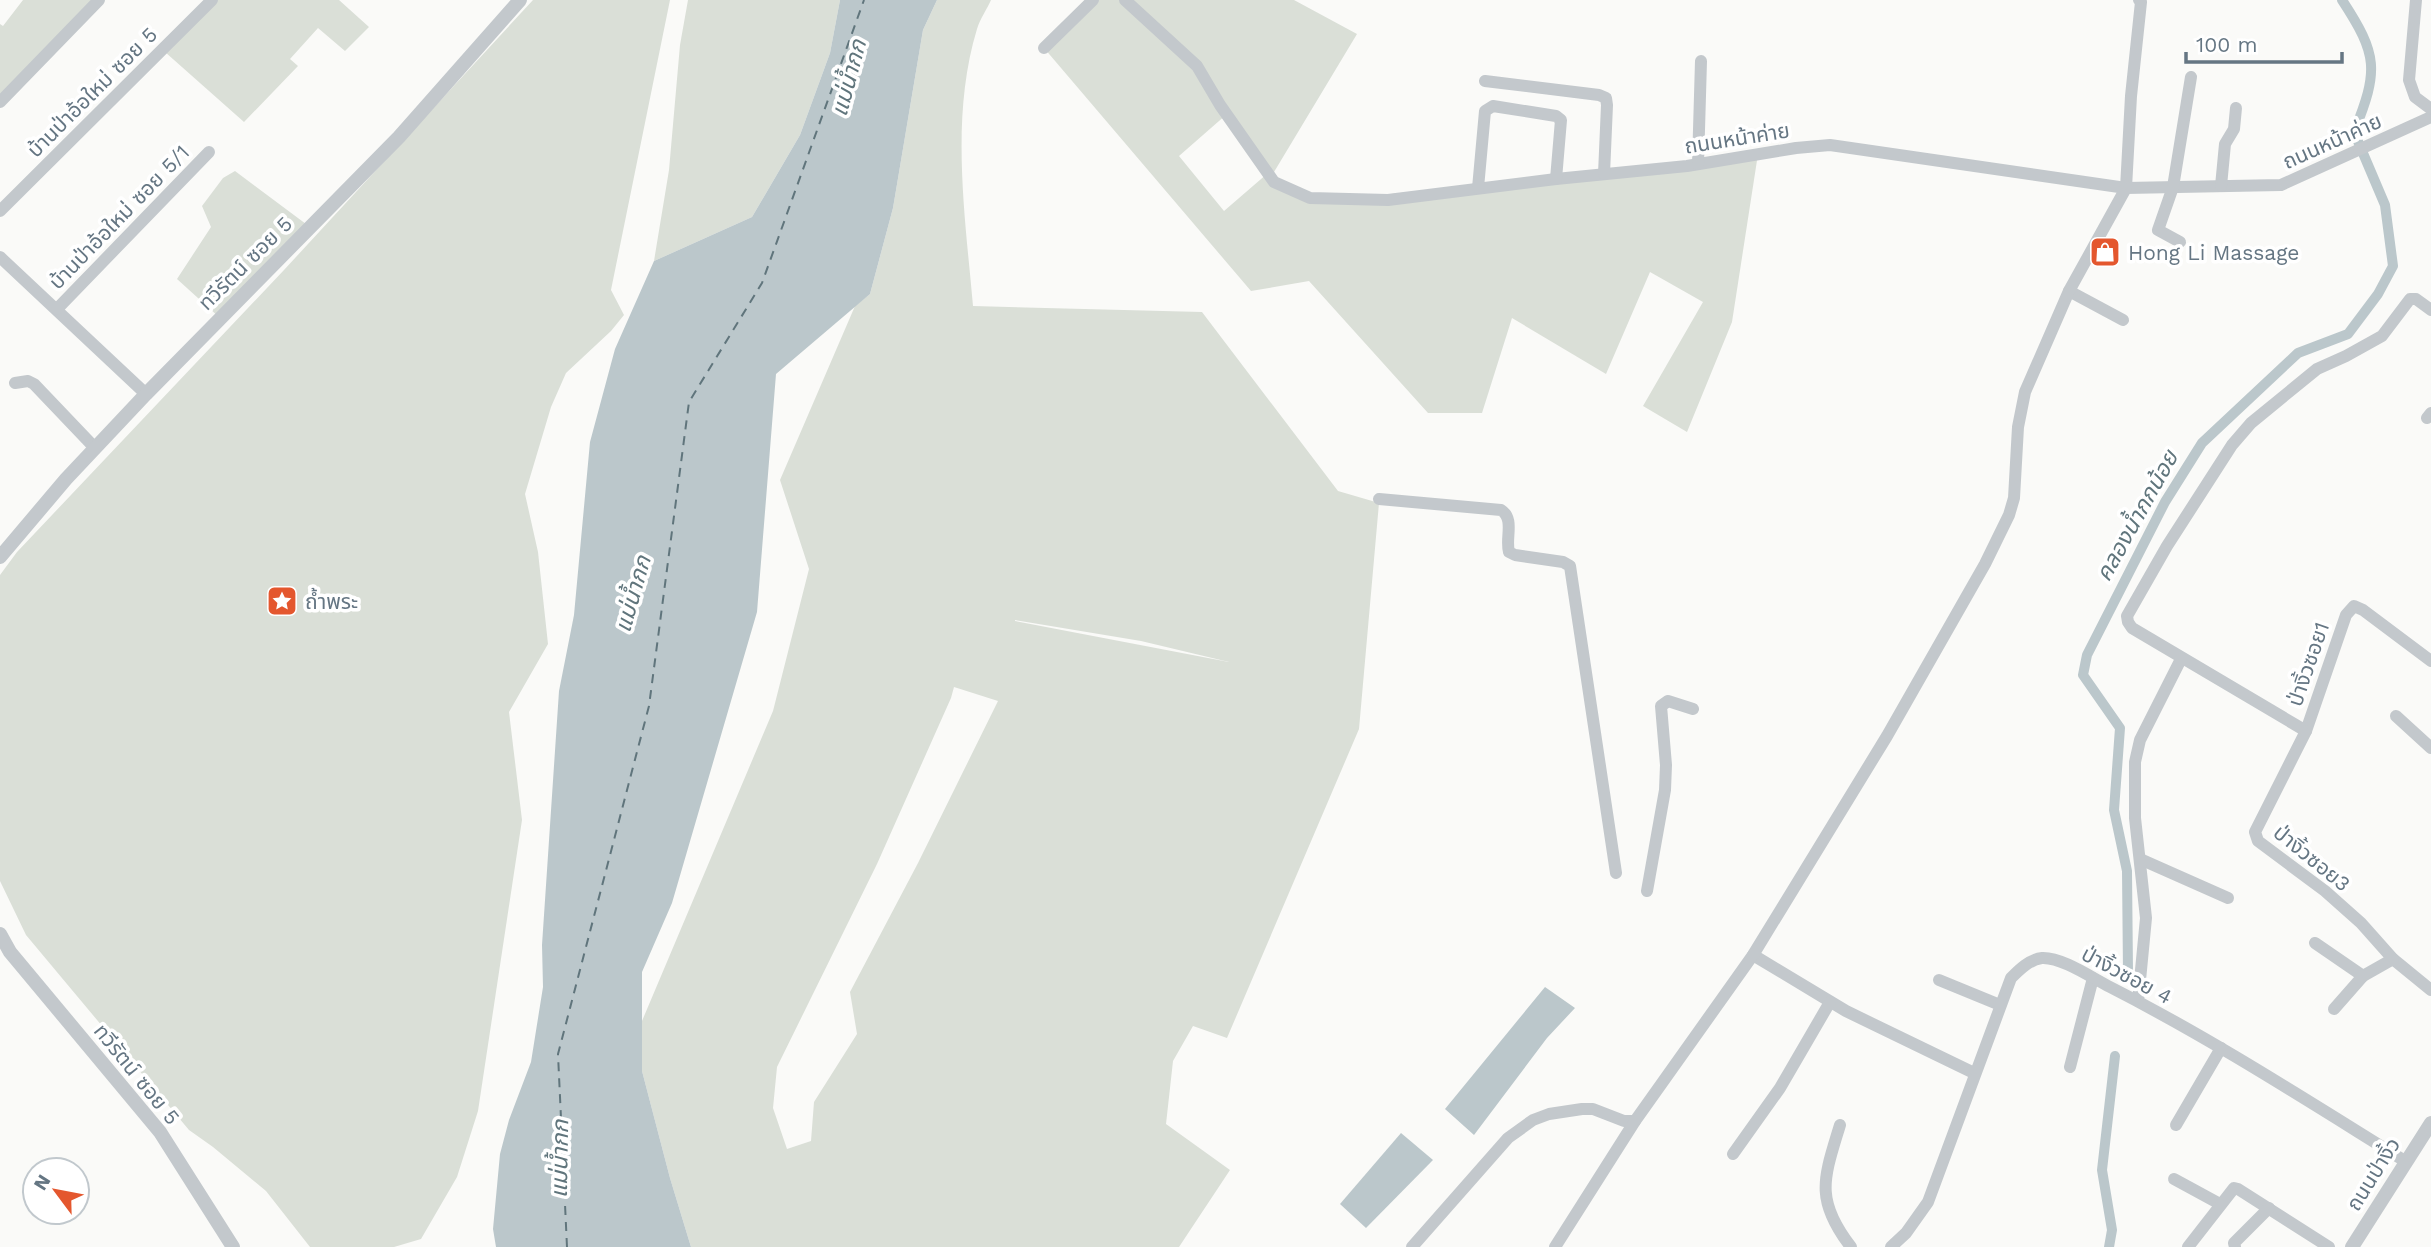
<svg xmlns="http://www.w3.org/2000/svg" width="2431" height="1247" font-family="'Work Sans','Noto Sans Thai',sans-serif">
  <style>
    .green { fill: #dadfd7; fill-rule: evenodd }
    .water { fill: #bbc7cb }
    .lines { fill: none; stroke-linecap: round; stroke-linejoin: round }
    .canal { stroke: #bbc7cb; stroke-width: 10 }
    .ferry { stroke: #60757c; stroke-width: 2; stroke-dasharray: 9 7; stroke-linecap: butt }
    .minor { stroke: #c3c8cc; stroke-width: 12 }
    .tertiary { stroke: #c3c8cc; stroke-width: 14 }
    .labels { text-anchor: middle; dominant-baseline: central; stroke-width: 7; stroke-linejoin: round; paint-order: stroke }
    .street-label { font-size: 21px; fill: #657683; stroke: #fff }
    .poi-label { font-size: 21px; fill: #657683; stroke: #fff; text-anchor: start }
    .water-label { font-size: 23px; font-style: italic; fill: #60757c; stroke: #fff }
  </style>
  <rect width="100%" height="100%" fill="#fafaf8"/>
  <g class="green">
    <path d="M23,0H99L0,102V24L3,26Z"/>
    <path d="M216,0H339L369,27L345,51L318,28L290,59L298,66L244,122L165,52Z"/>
    <path d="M533,0H670L611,290L624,315L611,331L566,373L551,407L525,494L538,552L548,644L509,712L522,820L478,1111L457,1177L421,1239L394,1247H310L266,1191L213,1147L189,1130L26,935L0,881V575L17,552L284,270Z"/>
    <path d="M688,0H840L830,53L800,135L752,217L654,261L669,170L680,45Z"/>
    <path d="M937,0H991C987,9 980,19 977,29C950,118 965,215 973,306L1202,312L1338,491L1379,503L1359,729L1227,1038L1193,1026L1173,1061L1166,1124L1230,1170L1179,1247H691L670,1178L642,1071V1021L773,711L809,569L780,480L855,306L870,294L893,208L923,30ZM1015,620L1141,641L1229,662L1015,621ZM954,687L998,701L918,863L850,992L857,1034L814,1102L811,1141L787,1149L773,1108L777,1067L877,864L951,698Z"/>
    <path d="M1093,0H1294L1357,34L1271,177L1310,198L1345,199L1758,154L1732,322L1687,432L1643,406L1703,302L1650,272L1606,374L1512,318L1482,413H1428L1309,281L1251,291L1044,48ZM1227,114L1268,173L1224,211L1179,156Z"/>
    <path d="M235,171L310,227L220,318L177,279L211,227L202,206L223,178Z"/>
  </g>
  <g class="water">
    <path d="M840,0H937L923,30L893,208L870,294L776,374L757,612L672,903L642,972V1071L670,1178L691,1247H496L493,1229L500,1154L509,1120L531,1062L543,987L542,945L559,691L574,615L590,442L615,349L654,261L752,217L800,135L830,53Z"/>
    <path d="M1545,987L1575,1008L1547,1038L1474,1135L1445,1109Z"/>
    <path d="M1401,1133L1433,1160L1366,1228L1340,1204Z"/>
  </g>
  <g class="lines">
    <g class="canal">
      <path d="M2128,972L2127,871L2114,810L2120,728L2083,675L2087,655L2165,502L2202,443L2298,353L2348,334L2378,294L2393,266L2385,205L2354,132C2379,70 2378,55 2342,0"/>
      <path d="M2109,1247L2112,1230L2102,1170L2115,1056"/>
    </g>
    <path class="ferry" d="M567,1247L558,1054L649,706L689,402L762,283L864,0"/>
    <g class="minor">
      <path d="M1125,0L1197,66L1220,105L1274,182L1310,198L1388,200L1556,179L1687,166L1796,148L1830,145L2126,188L2281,185L2431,117"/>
      <path d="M2416,0L2409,80L2415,97L2431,109"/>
      <path d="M1044,48L1093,0"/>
      <path d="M1485,81L1599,95L1606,98L1607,105L1604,174"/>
      <path d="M0,102L99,0"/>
      <path d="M1698,164L1701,61"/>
      <path d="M2221,186L2225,144L2234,129L2236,108"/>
      <path d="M1478,188L1485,111L1493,106L1556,116L1561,120L1556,179"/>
      <path d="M0,211L212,0"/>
      <path d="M2180,242L2158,230L2173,187L2191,77"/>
      <path d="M0,257L146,394"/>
      <path d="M2069,291L2123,320"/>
      <path d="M57,309L209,152"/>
      <path d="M2431,310L2416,299H2410L2382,336L2346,356L2317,369L2251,423L2232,445L2167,546L2127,616L2128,622L2132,628L2306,731L2346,615L2354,606L2363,610L2431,661"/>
      <path d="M15,383L28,381L34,384L95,448"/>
      <path d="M2427,418L2431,413"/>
      <path d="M1379,499L1501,510C1515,519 1505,538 1509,552L1515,555L1563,562L1570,566L1616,873"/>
      <path d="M2396,716L2431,748"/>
      <path d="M2306,731L2255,832L2258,841L2325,891L2361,923L2393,959L2431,990"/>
      <path d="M2140,859L2228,898"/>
      <path d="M1647,891L1665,790L1666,765L1661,706L1668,701L1693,709"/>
      <path d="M2315,943L2363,976"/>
      <path d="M1753,955L1846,1011L1974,1073"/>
      <path d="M1939,980L2000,1005"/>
      <path d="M2138,1001L2146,918L2135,818V762L2140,740L2181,659"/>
      <path d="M2334,1009L2363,976L2393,959"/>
      <path d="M2070,1067L2093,978"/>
      <path d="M1840,1125C1824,1178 1814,1199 1851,1247"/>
      <path d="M2176,1125L2221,1048"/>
      <path d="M1733,1154L1780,1088L1830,1002"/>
      <path d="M2174,1179L2220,1204"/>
      <path d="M1412,1247L1508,1138L1533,1120L1549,1114L1582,1109H1593L1624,1121H1635"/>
      <path d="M1555,1247L1635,1121L1753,955L1887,736L1985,564L2009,515L2014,498L2018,427L2025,392L2069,291L2126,188L2131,96L2141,2L2139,0"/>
      <path d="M1891,1247L1906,1233L1928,1202L2011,978C2019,970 2030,959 2042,958C2062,957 2092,978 2110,987C2212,1039 2308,1101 2405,1161"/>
      <path d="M2188,1247L2234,1188L2238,1189L2329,1247"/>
      <path d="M2235,1247L2234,1243L2269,1208"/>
    </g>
    <g class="tertiary">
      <path d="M0,557L66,479L146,394L399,137L520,0"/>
      <path d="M0,934L10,952L160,1132L233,1247"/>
      <path d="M2352,1247L2431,1123"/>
    </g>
  </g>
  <defs>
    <g id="shop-square" transform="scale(1.575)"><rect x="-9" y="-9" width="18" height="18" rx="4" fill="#e4572e" stroke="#fff"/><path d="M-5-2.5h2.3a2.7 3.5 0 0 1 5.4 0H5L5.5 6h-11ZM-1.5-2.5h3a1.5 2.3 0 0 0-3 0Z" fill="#fff"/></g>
    <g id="sight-square" transform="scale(1.575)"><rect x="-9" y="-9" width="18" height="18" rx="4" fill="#e4572e" stroke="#fff"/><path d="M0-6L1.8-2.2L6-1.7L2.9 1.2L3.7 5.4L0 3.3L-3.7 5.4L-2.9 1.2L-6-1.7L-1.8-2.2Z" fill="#fff"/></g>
  </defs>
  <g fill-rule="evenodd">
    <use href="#shop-square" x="2105" y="252"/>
    <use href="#sight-square" x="282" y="601"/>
  </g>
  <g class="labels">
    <g class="street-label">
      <text transform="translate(92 92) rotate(-45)">บ้านป่าอ้อใหม่ ซอย 5</text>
      <text transform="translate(1737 138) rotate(-9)">ถนนหน้าค่าย</text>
      <text transform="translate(2332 141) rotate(-24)">ถนนหน้าค่าย</text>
      <text transform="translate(119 217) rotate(-46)">บ้านป่าอ้อใหม่ ซอย 5/1</text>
      <text transform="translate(245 263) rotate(-45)">ทวีรัตน์ ซอย 5</text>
      <text transform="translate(2308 664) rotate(-71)">ป่างิ้วซอย1</text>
      <text transform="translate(2312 858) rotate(39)">ป่างิ้วซอย3</text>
      <text transform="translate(2127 975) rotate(28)">ป่างิ้วซอย 4</text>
      <text transform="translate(137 1074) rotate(51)">ทวีรัตน์ ซอย 5</text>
      <text transform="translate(2373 1174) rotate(-58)">ถนนป่างิ้ว</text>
    </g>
    <g class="poi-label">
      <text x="2128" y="252">Hong Li Massage</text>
      <text x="305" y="601">ถ้ำพระ</text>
    </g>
    <g class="water-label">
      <text transform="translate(849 78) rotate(-75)">แม่น้ำกก</text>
      <text transform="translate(2137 516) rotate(-61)">คลองน้ำกกน้อย</text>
      <text transform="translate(633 594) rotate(-74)">แม่น้ำกก</text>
      <text transform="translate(560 1159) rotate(-89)">แม่น้ำกก</text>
    </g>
  </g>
  <g transform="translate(56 1191) rotate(302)"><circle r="33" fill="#ffffff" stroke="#c1c8cd" stroke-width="2"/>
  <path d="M0-5L12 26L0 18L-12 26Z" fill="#e4572e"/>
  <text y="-10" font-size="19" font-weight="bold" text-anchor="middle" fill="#657683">N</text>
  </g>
  <path d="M2186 52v10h156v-10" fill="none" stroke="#657683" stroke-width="3.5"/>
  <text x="2196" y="52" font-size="21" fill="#657683" stroke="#ffffff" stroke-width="5" paint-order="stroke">100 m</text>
</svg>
